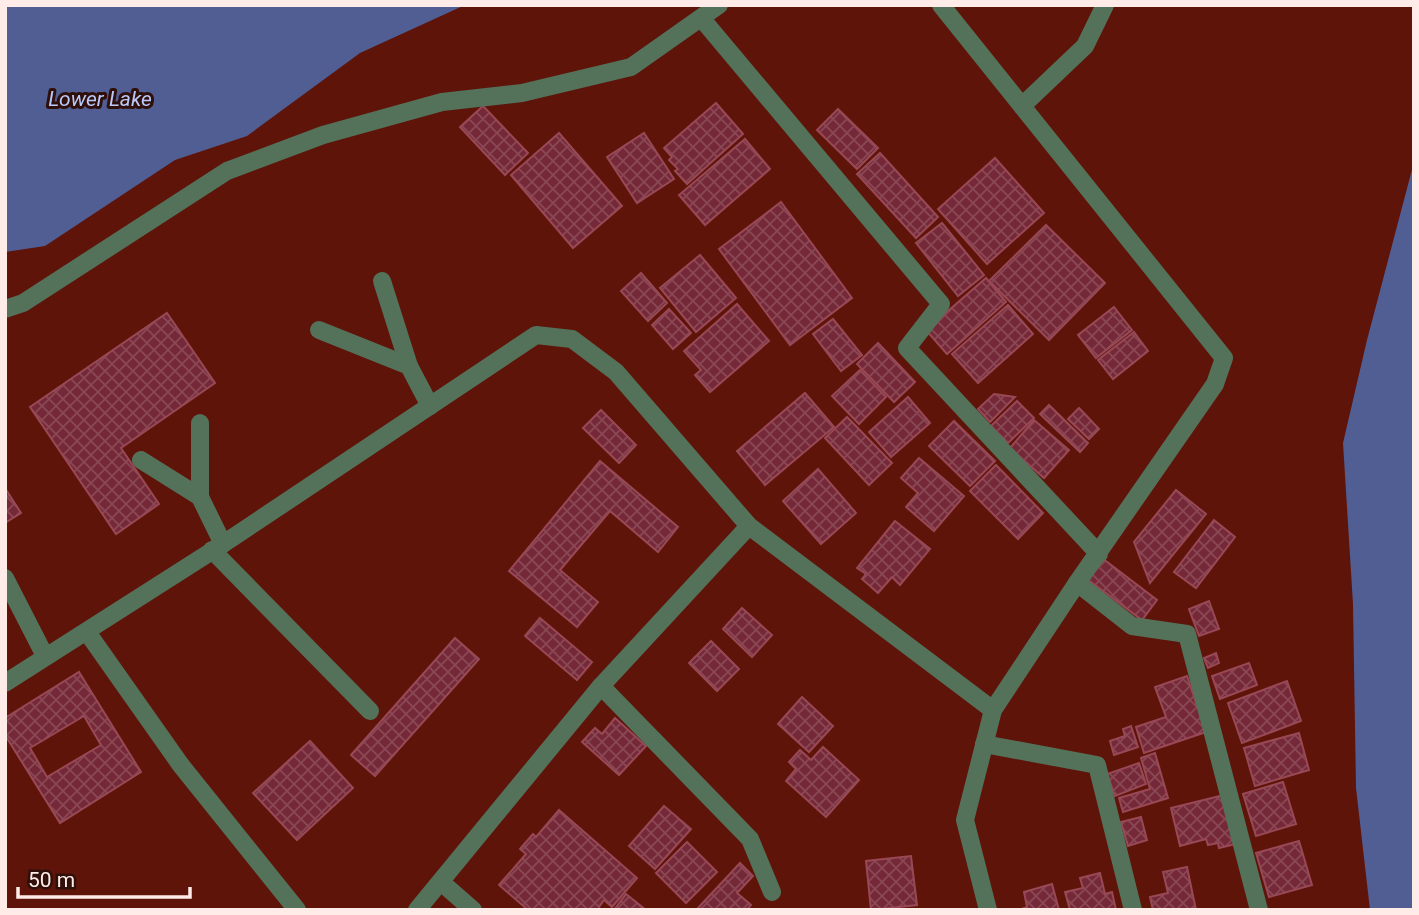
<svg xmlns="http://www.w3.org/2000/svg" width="1419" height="915" font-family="Roboto,sans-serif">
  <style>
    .water { fill: #505e94 }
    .building { fill: url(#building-cross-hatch); stroke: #994856; stroke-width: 2; fill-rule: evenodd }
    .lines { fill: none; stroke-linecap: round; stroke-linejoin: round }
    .minor { stroke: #54715a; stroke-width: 18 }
    .labels { text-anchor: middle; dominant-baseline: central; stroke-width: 6; stroke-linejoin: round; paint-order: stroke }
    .water-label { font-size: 21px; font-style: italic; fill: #bac9fa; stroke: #2f0f0a }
  </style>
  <defs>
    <pattern id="building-cross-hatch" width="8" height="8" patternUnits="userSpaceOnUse" patternTransform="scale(1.75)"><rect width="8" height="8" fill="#752938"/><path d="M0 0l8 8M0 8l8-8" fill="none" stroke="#8a4855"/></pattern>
  </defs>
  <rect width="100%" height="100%" fill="#5e1409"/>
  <g class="water">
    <path d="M5,5H465L360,53L247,136L175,160L45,246L5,252Z"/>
    <path d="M1414,162V910H1370L1356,788L1353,604L1343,443L1367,340Z"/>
  </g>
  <g class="building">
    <path d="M716,103L743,134L687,184L675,171L678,169L669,160L672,157L664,148Z"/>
    <path d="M483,106L528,153L505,175L460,127Z"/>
    <path d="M838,109L878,148L857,169L817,130Z"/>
    <path d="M559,133L622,206L573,248L511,175Z"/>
    <path d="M644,133L674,179L637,203L607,157Z"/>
    <path d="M745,139L770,169L705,225L679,195Z"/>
    <path d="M880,153L938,217L916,238L857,174Z"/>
    <path d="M995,158L1044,213L987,264L938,209Z"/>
    <path d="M781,202L852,298L790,345L719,249Z"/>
    <path d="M942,223L984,275L958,296L916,243Z"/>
    <path d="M1046,225L1105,283L1049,340L989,281Z"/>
    <path d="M700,255L736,298L696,332L660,288Z"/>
    <path d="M641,273L667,303L648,321L621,291Z"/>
    <path d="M986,278L1006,302L947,354L926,330Z"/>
    <path d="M737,304L769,341L710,392L695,375L701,370L684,351Z"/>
    <path d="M1008,305L1033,334L978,383L952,354Z"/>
    <path d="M1114,307L1132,330L1096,358L1078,335Z"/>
    <path d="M669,309L691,333L673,349L652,325Z"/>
    <path d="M167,313L215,383L121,448L159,504L116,534L30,407Z"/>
    <path d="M833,319L862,355L841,371L813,334Z"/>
    <path d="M1134,332L1148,351L1113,379L1098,360Z"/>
    <path d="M878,343L915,382L894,402L857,364Z"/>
    <path d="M860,370L886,397L859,424L832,396Z"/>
    <path d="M805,393L834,427L765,485L737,451Z"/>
    <path d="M994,394L1015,397L990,422L978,409Z"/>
    <path d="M908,397L930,423L891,457L869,432Z"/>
    <path d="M1017,401L1034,418L1008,443L991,426Z"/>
    <path d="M1049,405L1088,443L1080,452L1040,414Z"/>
    <path d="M1079,408L1099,429L1089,439L1068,419Z"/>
    <path d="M601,410L636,445L619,463L583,428Z"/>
    <path d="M847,417L892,463L869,485L825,438Z"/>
    <path d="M1034,420L1069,450L1044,478L1010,448Z"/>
    <path d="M954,421L995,461L970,486L929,446Z"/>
    <path d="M919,458L964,496L934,531L906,507L918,493L901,478Z"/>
    <path d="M600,461L678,527L658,552L610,511L560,570L598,602L577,627L509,571Z"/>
    <path d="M996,465L1043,513L1018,539L970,491Z"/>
    <path d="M818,469L856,513L821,544L783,501Z"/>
    <path d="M5,488L21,513L5,523Z"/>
    <path d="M1176,490L1206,514L1150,583L1134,542Z"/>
    <path d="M1214,520L1235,537L1196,588L1174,572Z"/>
    <path d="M895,521L930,549L900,585L892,577L878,593L862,579L866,574L857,568Z"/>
    <path d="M1102,558L1157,600L1142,620L1087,579Z"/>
    <path d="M1209,601L1219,629L1199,636L1189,609Z"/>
    <path d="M742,608L772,635L752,657L723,629Z"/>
    <path d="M540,618L592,662L577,680L525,636Z"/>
    <path d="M455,638L479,659L375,776L351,755Z"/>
    <path d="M711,641L739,669L717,691L689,663Z"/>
    <path d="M1216,653L1219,663L1208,668L1204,658Z"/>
    <path d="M1249,663L1257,685L1220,699L1212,676Z"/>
    <path d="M79,672L141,772L60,823L5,735V718ZM84,716L101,745L47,777L30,748Z"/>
    <path d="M1187,676L1206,732L1144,753L1136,727L1166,717L1155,687Z"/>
    <path d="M1287,681L1301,721L1242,743L1228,703Z"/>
    <path d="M802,697L833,726L809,752L778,724Z"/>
    <path d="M615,718L646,746L619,775L582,742L595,728L602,734Z"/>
    <path d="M1131,726L1138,747L1114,755L1110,741L1125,736L1123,729Z"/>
    <path d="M1299,733L1309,770L1255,786L1244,748Z"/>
    <path d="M310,741L353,788L297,840L253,793Z"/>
    <path d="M823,747L859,780L826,817L786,781L796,769L789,762L800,750L811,760Z"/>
    <path d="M1155,753L1168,798L1123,812L1119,798L1150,789L1141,758Z"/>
    <path d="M1139,763L1146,784L1115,796L1107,774Z"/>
    <path d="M1283,782L1296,824L1256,836L1243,794Z"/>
    <path d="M1224,795L1236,844L1219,848L1218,843L1208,845L1206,839L1180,846L1171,808Z"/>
    <path d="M664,806L691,829L655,869L629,846Z"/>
    <path d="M559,810L637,878L612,907L604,900L599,907L600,910H528L499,885L526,854L520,849L533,834L536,837Z"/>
    <path d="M1141,817L1147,840L1128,846L1121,822Z"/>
    <path d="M1299,841L1312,885L1269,897L1256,853Z"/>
    <path d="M687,842L717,872L686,903L656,873Z"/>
    <path d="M911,856L917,905L871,910L866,861Z"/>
    <path d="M740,863L753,876L737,893L751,905L747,910H699L698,908Z"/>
    <path d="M1187,867L1196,910H1153L1150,897L1168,893L1163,872Z"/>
    <path d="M1100,873L1105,894L1112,892L1116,910H1070L1065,892L1083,888L1080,878Z"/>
    <path d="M1052,884L1059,910H1019L1027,907L1024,892Z"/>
    <path d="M626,894L646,910H614Z"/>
  </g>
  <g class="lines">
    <g class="minor">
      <path d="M941,5L1224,358L1215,384L1077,583L993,710L965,820L988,910"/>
      <path d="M702,19L941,304L907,348L1099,554"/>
      <path d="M1022,106L1085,46L1105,5"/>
      <path d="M382,281L409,366"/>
      <path d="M5,309L23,303L227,171L323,135L442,102L522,93L631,67L719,5"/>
      <path d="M319,330L409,366L430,406"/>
      <path d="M141,460L200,497L223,544"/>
      <path d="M200,497V423"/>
      <path d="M212,550L370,711"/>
      <path d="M5,578L45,656"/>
      <path d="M1077,583L1132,626L1187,634L1259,910"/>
      <path d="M87,632L180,764L297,910"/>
      <path d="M5,683L223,544L536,335L572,339L616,372L749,526L993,710"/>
      <path d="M601,686L750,839L772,892"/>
      <path d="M984,744L1097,765L1133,910"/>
      <path d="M441,882L473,910"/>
      <path d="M417,910L601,686L749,526"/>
    </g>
  </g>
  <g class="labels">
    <g class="water-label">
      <text x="100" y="99">Lower Lake</text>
    </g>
  </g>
  <rect width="1419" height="915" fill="none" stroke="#ffece8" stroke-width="14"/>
  <path d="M18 887v10h172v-10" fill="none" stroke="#ffece8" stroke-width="3.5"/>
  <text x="28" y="887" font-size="21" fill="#ffece8" stroke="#2f0f0a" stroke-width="5" paint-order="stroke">50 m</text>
</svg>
